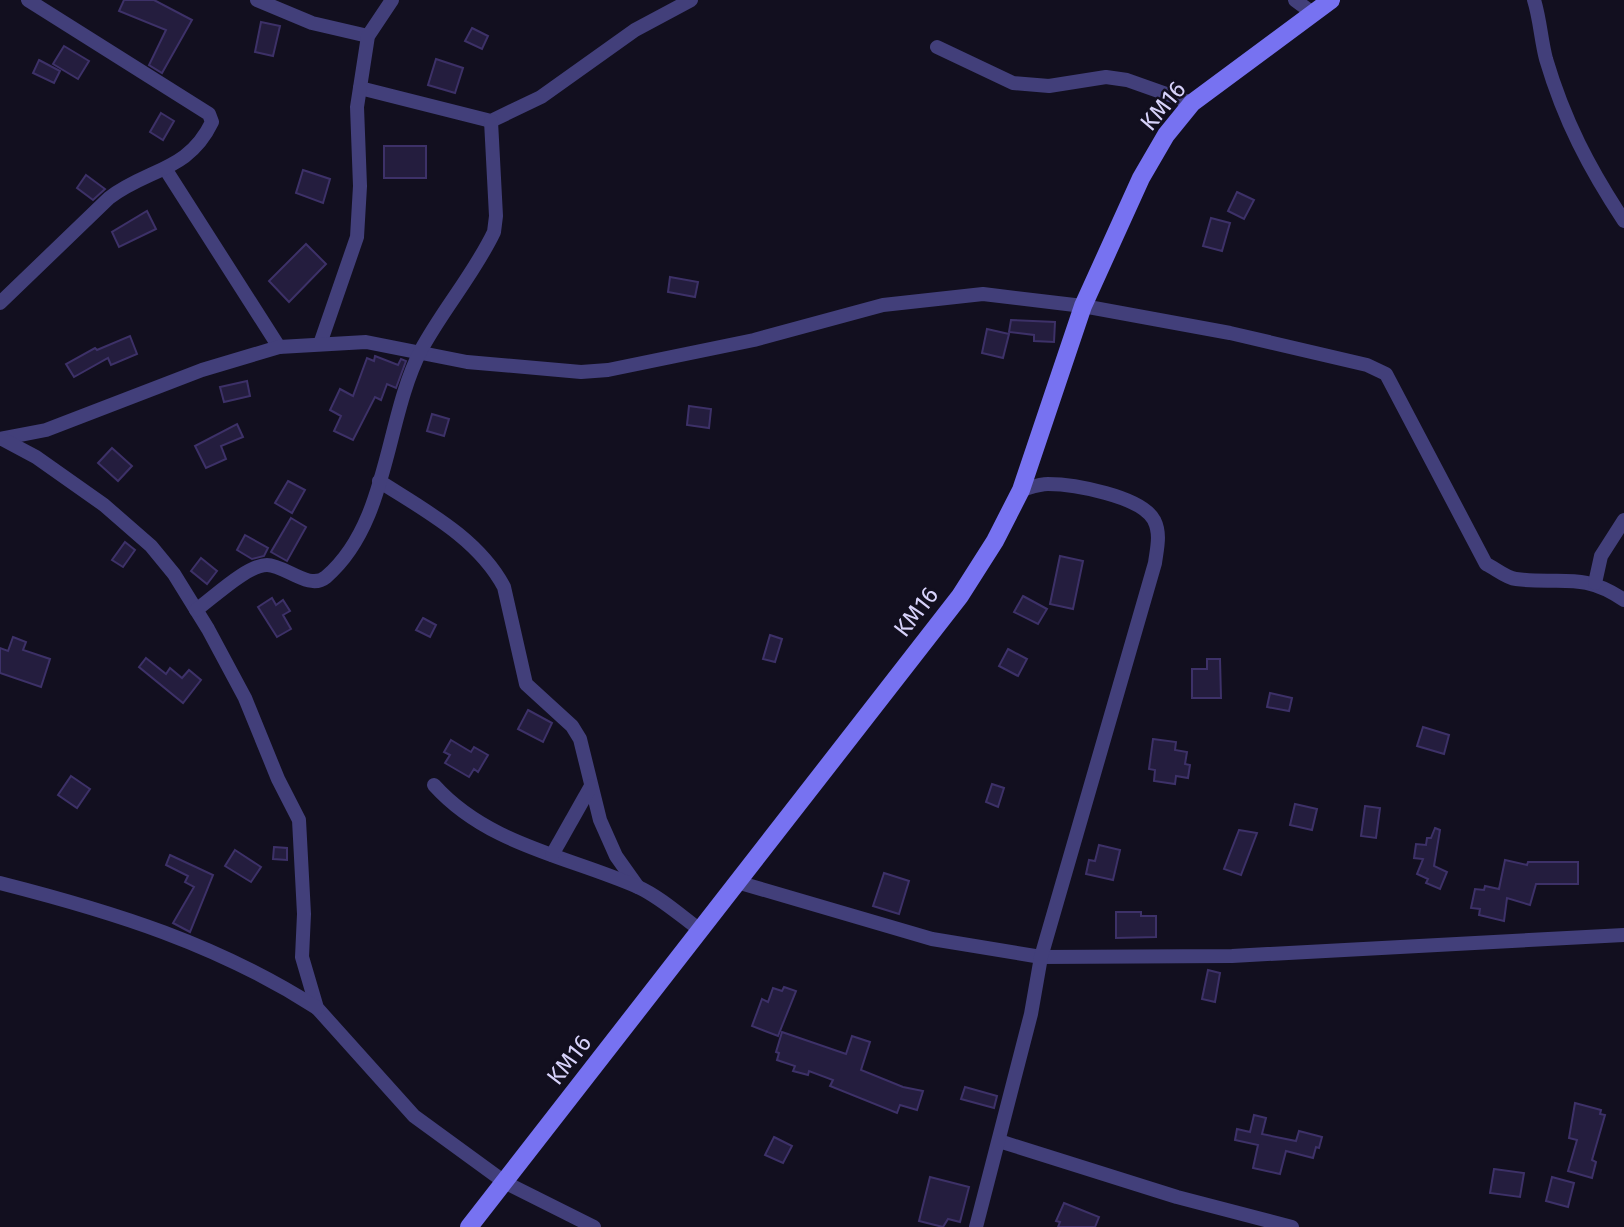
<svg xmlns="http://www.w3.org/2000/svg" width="1624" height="1227" font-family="'Fira Sans',sans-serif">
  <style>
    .building { fill: #241d3e; stroke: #3d3168; stroke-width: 2 }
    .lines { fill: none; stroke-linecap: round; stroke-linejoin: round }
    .street { stroke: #423f7a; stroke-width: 14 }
    .secondary { stroke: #7772f1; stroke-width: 18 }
    .labels { text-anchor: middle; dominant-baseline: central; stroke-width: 5; stroke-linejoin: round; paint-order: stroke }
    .street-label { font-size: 24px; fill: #d7d2fa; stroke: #120f1f }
  </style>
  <rect width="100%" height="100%" fill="#120f1f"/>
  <g class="building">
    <path d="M124,0H154L192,20L162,73L149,65L166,30L119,11Z"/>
    <path d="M261,22L280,26L273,56L255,52Z"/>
    <path d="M472,28L488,36L482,49L465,41Z"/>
    <path d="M64,46L89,61L78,79L53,64Z"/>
    <path d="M436,59L463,68L455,93L428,85Z"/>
    <path d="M39,60L60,71L54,83L33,73Z"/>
    <path d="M161,113L174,121L163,140L150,132Z"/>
    <rect x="384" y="146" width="42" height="32"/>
    <path d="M303,170L330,179L323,203L296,193Z"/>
    <path d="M86,175L105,189L93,200L77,188Z"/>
    <path d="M1237,192L1254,200L1244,219L1228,211Z"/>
    <path d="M147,211L156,229L119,247L112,232Z"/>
    <path d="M1211,218L1230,223L1222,251L1203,246Z"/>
    <path d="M306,244L326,264L289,302L269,281Z"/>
    <path d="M670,277L698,282L695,297L668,292Z"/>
    <path d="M1011,320L1055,322L1054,342L1034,341V335L1009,332Z"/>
    <path d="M987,329L1009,334L1003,358L982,353Z"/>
    <path d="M130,336L137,354L111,365L108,358L74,377L66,364L95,348L97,350Z"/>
    <path d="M375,356L398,365L401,359L406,361L396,388L387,384L381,400L375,397L353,440L334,431L341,416L330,410L340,389L353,396L367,358L374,361Z"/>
    <path d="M247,381L250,396L224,402L220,387Z"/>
    <path d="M689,406L711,409L709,428L687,425Z"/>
    <path d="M432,414L449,419L444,436L427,431Z"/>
    <path d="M237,424L243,437L221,446L226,459L206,468L195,446Z"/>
    <path d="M112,448L132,466L118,481L98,463Z"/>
    <path d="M288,481L305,490L292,513L275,503Z"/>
    <path d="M291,518L306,527L287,561L271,552Z"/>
    <path d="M245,535L268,548L264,556L252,559L237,550Z"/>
    <path d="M125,542L135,550L123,567L112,560Z"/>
    <path d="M1060,556L1083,561L1073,609L1050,604Z"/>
    <path d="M201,558L217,571L207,584L191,571Z"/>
    <path d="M1023,596L1047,609L1038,624L1014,612Z"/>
    <path d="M272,598L276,605L283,600L290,611L283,615L291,629L277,637L258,607Z"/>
    <path d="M423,618L436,625L430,637L416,630Z"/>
    <path d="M770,635L782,639L775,662L763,659Z"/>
    <path d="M13,637L26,642L23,650L50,659L41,687L0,673V648L8,651Z"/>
    <path d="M1008,649L1027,659L1018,676L999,666Z"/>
    <path d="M146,658L166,674L170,668L182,678L189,670L201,680L183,703L139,667Z"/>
    <path d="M1207,659H1220L1221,698H1192V669H1207Z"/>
    <path d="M1270,693L1292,698L1289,711L1267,707Z"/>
    <path d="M528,710L552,723L543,742L518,729Z"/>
    <path d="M1423,727L1449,735L1444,754L1417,746Z"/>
    <path d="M1153,739L1176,742L1175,750L1187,752L1185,764L1190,765L1188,778L1176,776L1175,784L1154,781L1155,770L1149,769Z"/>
    <path d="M451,740L471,752L474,747L488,755L478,772L474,769L469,777L445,763L450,755L444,752Z"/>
    <path d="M71,776L90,789L77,808L58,795Z"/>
    <path d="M992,784L1004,788L998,807L986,802Z"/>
    <path d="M1295,804L1317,809L1312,830L1290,825Z"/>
    <path d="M1365,806L1380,808L1376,838L1361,836Z"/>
    <path d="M1435,828L1440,830L1434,866L1447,872L1440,889L1426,883L1428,879L1417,874L1423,859L1414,858L1416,844L1426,845L1427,838H1431Z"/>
    <path d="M1239,830L1257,833L1241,875L1224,869Z"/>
    <path d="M1099,845L1120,850L1113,880L1086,874L1089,860L1095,861Z"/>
    <path d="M274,847L287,848V860L273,859Z"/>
    <path d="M235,850L261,867L251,882L225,866Z"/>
    <path d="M170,855L213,875L190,932L173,923L194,887L185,882L188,876L166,865Z"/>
    <path d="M1505,860L1527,865L1528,862H1578V884H1536L1530,905L1507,898L1504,921L1479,915L1480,909L1471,908L1475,889L1484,890L1485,886L1499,889Z"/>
    <path d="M884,873L909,881L899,914L873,906Z"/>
    <path d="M1116,912H1141V916H1156V937L1116,938Z"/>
    <path d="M1208,970L1220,973L1215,1002L1202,999Z"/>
    <path d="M784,987L796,991L778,1036L752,1026L762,999L768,1002L773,988L782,991Z"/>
    <path d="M782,1032L846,1054L852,1036L870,1042L861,1070L903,1087L923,1091L917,1110L900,1105L897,1113L830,1086L833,1080L809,1071L808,1075L793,1071L795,1066L777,1060L779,1053L776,1052Z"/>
    <path d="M965,1087L997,1096L994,1108L961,1099Z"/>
    <path d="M1575,1103L1601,1110L1600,1114L1605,1115L1592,1160L1596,1162L1592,1178L1568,1171L1577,1140L1569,1138Z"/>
    <path d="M1254,1115L1266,1118L1262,1134L1296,1141L1299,1131L1322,1137L1319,1148L1316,1147L1313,1158L1286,1151L1280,1174L1253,1168L1258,1145L1235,1140L1237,1129L1250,1132Z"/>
    <path d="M774,1137L792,1146L783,1163L765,1155Z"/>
    <path d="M1494,1169L1524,1173L1520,1197L1490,1193Z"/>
    <path d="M930,1177L969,1187L960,1222L948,1219L943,1227L919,1221Z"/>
    <path d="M1552,1177L1574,1183L1568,1207L1546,1201Z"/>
    <path d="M1064,1203L1099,1217L1095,1227H1058L1060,1222L1056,1221Z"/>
  </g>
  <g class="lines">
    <g class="street">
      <path d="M257,0L312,23L368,36"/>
      <path d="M1295,0L1314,14"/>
      <path d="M1534,0C1540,19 1541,40 1546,59C1564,120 1589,168 1624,221"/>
      <path d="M937,47L1013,83L1049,86L1106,77L1127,80L1192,103"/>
      <path d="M360,88L491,121L541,97L635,30L691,0"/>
      <path d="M166,170L279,347"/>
      <path d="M0,303L109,198C148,168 188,172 212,122L209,114L28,0"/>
      <path d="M320,344L357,237L360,186L357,107L368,36L392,0"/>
      <path d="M0,439L46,430L202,370L279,347L366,342L467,362L581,372L608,370L754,340L883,305L983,294L1083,306L1230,333L1367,365L1386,374L1486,564C1495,568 1506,578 1516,579C1560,585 1582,571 1624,600"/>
      <path d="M2,439L36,457L104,505L151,546L174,574L208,629L245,698L278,779L299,820L304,914L302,957L317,1008L414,1116L506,1183L594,1227"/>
      <path d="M379,481C424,510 478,538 504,587L526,684L572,726L580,739L600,820L616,856L638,887"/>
      <path d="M1595,583L1601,556L1624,520"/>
      <path d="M196,610C213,598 247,565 267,565C285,565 309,591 326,577C389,523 385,419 421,350C443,309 474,274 494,232L496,216L491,121"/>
      <path d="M434,785C488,845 567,856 638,887C660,897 681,916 700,930"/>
      <path d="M552,855L591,786"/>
      <path d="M737,882L932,939L1041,957L1232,956L1624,935"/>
      <path d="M0,883C114,912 217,944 317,1008"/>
      <path d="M999,1141L1177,1197L1292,1227"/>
      <path d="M976,1227L1031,1014L1041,957L1155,563C1157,548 1161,534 1154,520C1141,496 1073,484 1048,484C1039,484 1029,488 1021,490"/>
    </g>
    <path class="secondary" d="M469,1227L960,596L995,541L1021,490L1083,306L1141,178L1166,135L1192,103L1331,0"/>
  </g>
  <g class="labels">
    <g class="street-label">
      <text transform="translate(1163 106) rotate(-50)">KM16</text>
      <text transform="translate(916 612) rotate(-52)">KM16</text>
      <text transform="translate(569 1060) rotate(-52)">KM16</text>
    </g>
  </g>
</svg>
